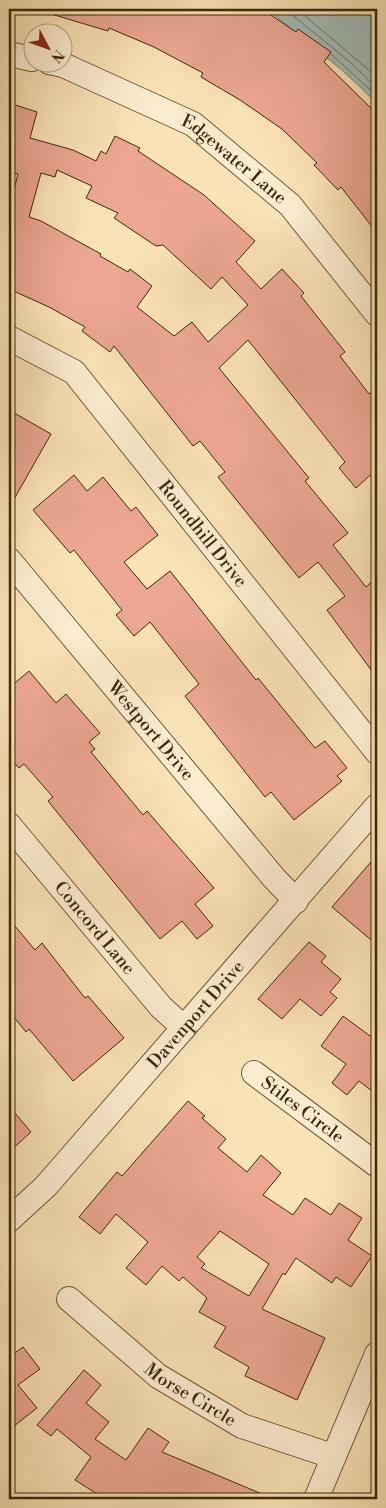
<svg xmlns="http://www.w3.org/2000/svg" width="386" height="1508" font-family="'Libre Bodoni',serif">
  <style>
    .water { fill: #a2bcb8; stroke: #7a8172 }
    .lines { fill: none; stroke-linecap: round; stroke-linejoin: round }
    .shore { stroke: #707260; stroke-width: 1 }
    .building { fill: #eca794; stroke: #3e2909; fill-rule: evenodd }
    .minor-casing { stroke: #6d5834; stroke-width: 26 }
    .minor { stroke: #fcedd0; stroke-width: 24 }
    .labels { text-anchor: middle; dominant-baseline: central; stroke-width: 4; stroke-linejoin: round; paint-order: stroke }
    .street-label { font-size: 18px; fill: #3e2909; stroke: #fcedd0 }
  </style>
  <rect width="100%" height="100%" fill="#fae3b7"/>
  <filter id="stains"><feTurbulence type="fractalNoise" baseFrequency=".004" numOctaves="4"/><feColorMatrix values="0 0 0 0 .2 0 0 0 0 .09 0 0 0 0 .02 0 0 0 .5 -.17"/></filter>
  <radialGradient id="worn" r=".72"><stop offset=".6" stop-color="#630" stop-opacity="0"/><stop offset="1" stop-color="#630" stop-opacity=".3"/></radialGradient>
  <path class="water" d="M267,9H377V103L343,71Z"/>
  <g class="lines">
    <g class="shore">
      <path d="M285,9L350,62L377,88"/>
      <path d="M297,9L377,77"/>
      <path d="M331,54L377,96"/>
    </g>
  </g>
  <g class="building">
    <path d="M51,9H262L296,32L298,29L331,52L324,62L377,114V233L341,187L338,190L314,165L317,163L282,129L240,100L201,77L203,73L154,47L109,28L108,31L51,14Z"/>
    <path d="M12,104L37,112L30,138L73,150L96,161L101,151L106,154L115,136L140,148L138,151L204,195L255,241L236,262L261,289L282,269L304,293L301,296L345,352L340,356L369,394L377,388V469L356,488L339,468L345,462L248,340L219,368L309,478L305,481L348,533L333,545L366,587L377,577V678L327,610L345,596L318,562L299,578L218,477L225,472L200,441L193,446L114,346L110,352L82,331L85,327L49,307L9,289V209L18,174L9,172V116ZM57,170L92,186L86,198L118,213L114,218L156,246L163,245L211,289L222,277L248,305L208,342L192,322L174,336L137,307L152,286L130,269L128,272L100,256L101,254L41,221L29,217L41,173L55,177Z"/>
    <path d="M9,410L51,434L9,508Z"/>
    <path d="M74,475L87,491L103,477L131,511L136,507L158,535L124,562L147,589L170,571L256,680L258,678L315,748L325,741L347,768L337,776L342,781L294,820L271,792L265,797L185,696L199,684L150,622L134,636L116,615L122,610L74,550L70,553L33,510Z"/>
    <path d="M29,671L56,703L66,694L100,733L89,742L95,749L91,752L143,815L147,811L214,888L195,904L213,926L197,939L182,921L160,939L48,801L53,797L24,764L19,768L9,757V688Z"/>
    <path d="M377,855V945L332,907Z"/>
    <path d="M9,919L35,950L42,943L85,998L88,996L124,1038L73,1081L29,1029L26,1032L9,1011Z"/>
    <path d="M309,942L326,956L321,962L341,979L330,992L337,998L321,1016L300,999L282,1019L258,999Z"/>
    <path d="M343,1016L377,1041V1095L359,1081L347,1095L332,1083L346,1064L321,1046Z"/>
    <path d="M188,1101L205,1116L202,1118L226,1139L218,1148L247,1172L261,1155L281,1173L263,1195L293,1215L305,1198L331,1215L339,1203L362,1218L348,1240L372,1256L351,1287L336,1277L332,1283L296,1258L285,1275L283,1273L262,1309L325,1338L297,1400L245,1376L249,1367L214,1347L226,1327L199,1312L207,1298L183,1277L179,1281L162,1266L146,1285L126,1268L148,1242L116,1214L100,1234L79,1217L117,1172L122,1176ZM220,1231L269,1264L249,1296L201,1268L205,1264L197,1257Z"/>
    <path d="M9,1106L31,1132L9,1152Z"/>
    <path d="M23,1347L40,1369L18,1385L37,1408L9,1430V1357Z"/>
    <path d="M84,1370L101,1385L86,1403L109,1422L95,1439L126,1460L148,1428L169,1442L162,1452L274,1499H105L75,1480L91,1457L57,1429L51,1436L37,1425Z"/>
  </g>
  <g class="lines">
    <g class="minor-casing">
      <g id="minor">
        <path d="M9,54L32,59"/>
        <path id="s1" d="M49,62L63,65L193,124L290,205L377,314"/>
        <path id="s2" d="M9,338L74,372L377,752"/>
        <path id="s3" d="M9,560L274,878L296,901"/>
        <path id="s4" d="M9,825L161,1007L184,1028"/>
        <path id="s5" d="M254,1073L377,1165"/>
        <path id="s6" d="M9,1220L46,1186L377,806"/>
        <path id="s7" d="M69,1299L158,1376L242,1426L332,1456"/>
        <path d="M316,1499L377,1354"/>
      </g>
    </g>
    <use href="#minor" class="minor"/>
  </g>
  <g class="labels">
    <g class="street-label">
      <text stroke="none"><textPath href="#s1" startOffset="211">Edgewater Lane</textPath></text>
      <text stroke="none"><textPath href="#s2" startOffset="280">Roundhill Drive</textPath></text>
      <text stroke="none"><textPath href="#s3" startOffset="222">Westport Drive</textPath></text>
      <text stroke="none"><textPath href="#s4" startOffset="134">Concord Lane</textPath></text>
      <text stroke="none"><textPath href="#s6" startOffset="278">Davenport Drive</textPath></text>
      <text stroke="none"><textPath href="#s5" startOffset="61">Stiles Circle</textPath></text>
      <text stroke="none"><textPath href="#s7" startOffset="155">Morse Circle</textPath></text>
    </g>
  </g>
  <rect width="386" height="1508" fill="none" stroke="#fae3b7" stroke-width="30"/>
  <rect x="10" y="10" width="366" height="1488" fill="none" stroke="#3e2909" stroke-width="2.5"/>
  <rect x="15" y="15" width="356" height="1478" fill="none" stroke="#3e2909"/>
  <g transform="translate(48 48) rotate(131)"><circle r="24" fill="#fcedd0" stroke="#b09f80"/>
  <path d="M0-4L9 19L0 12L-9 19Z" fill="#8f2418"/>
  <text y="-8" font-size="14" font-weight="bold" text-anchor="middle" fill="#3e2909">N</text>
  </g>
  <rect width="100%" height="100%" filter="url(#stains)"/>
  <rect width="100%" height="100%" fill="url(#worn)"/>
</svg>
